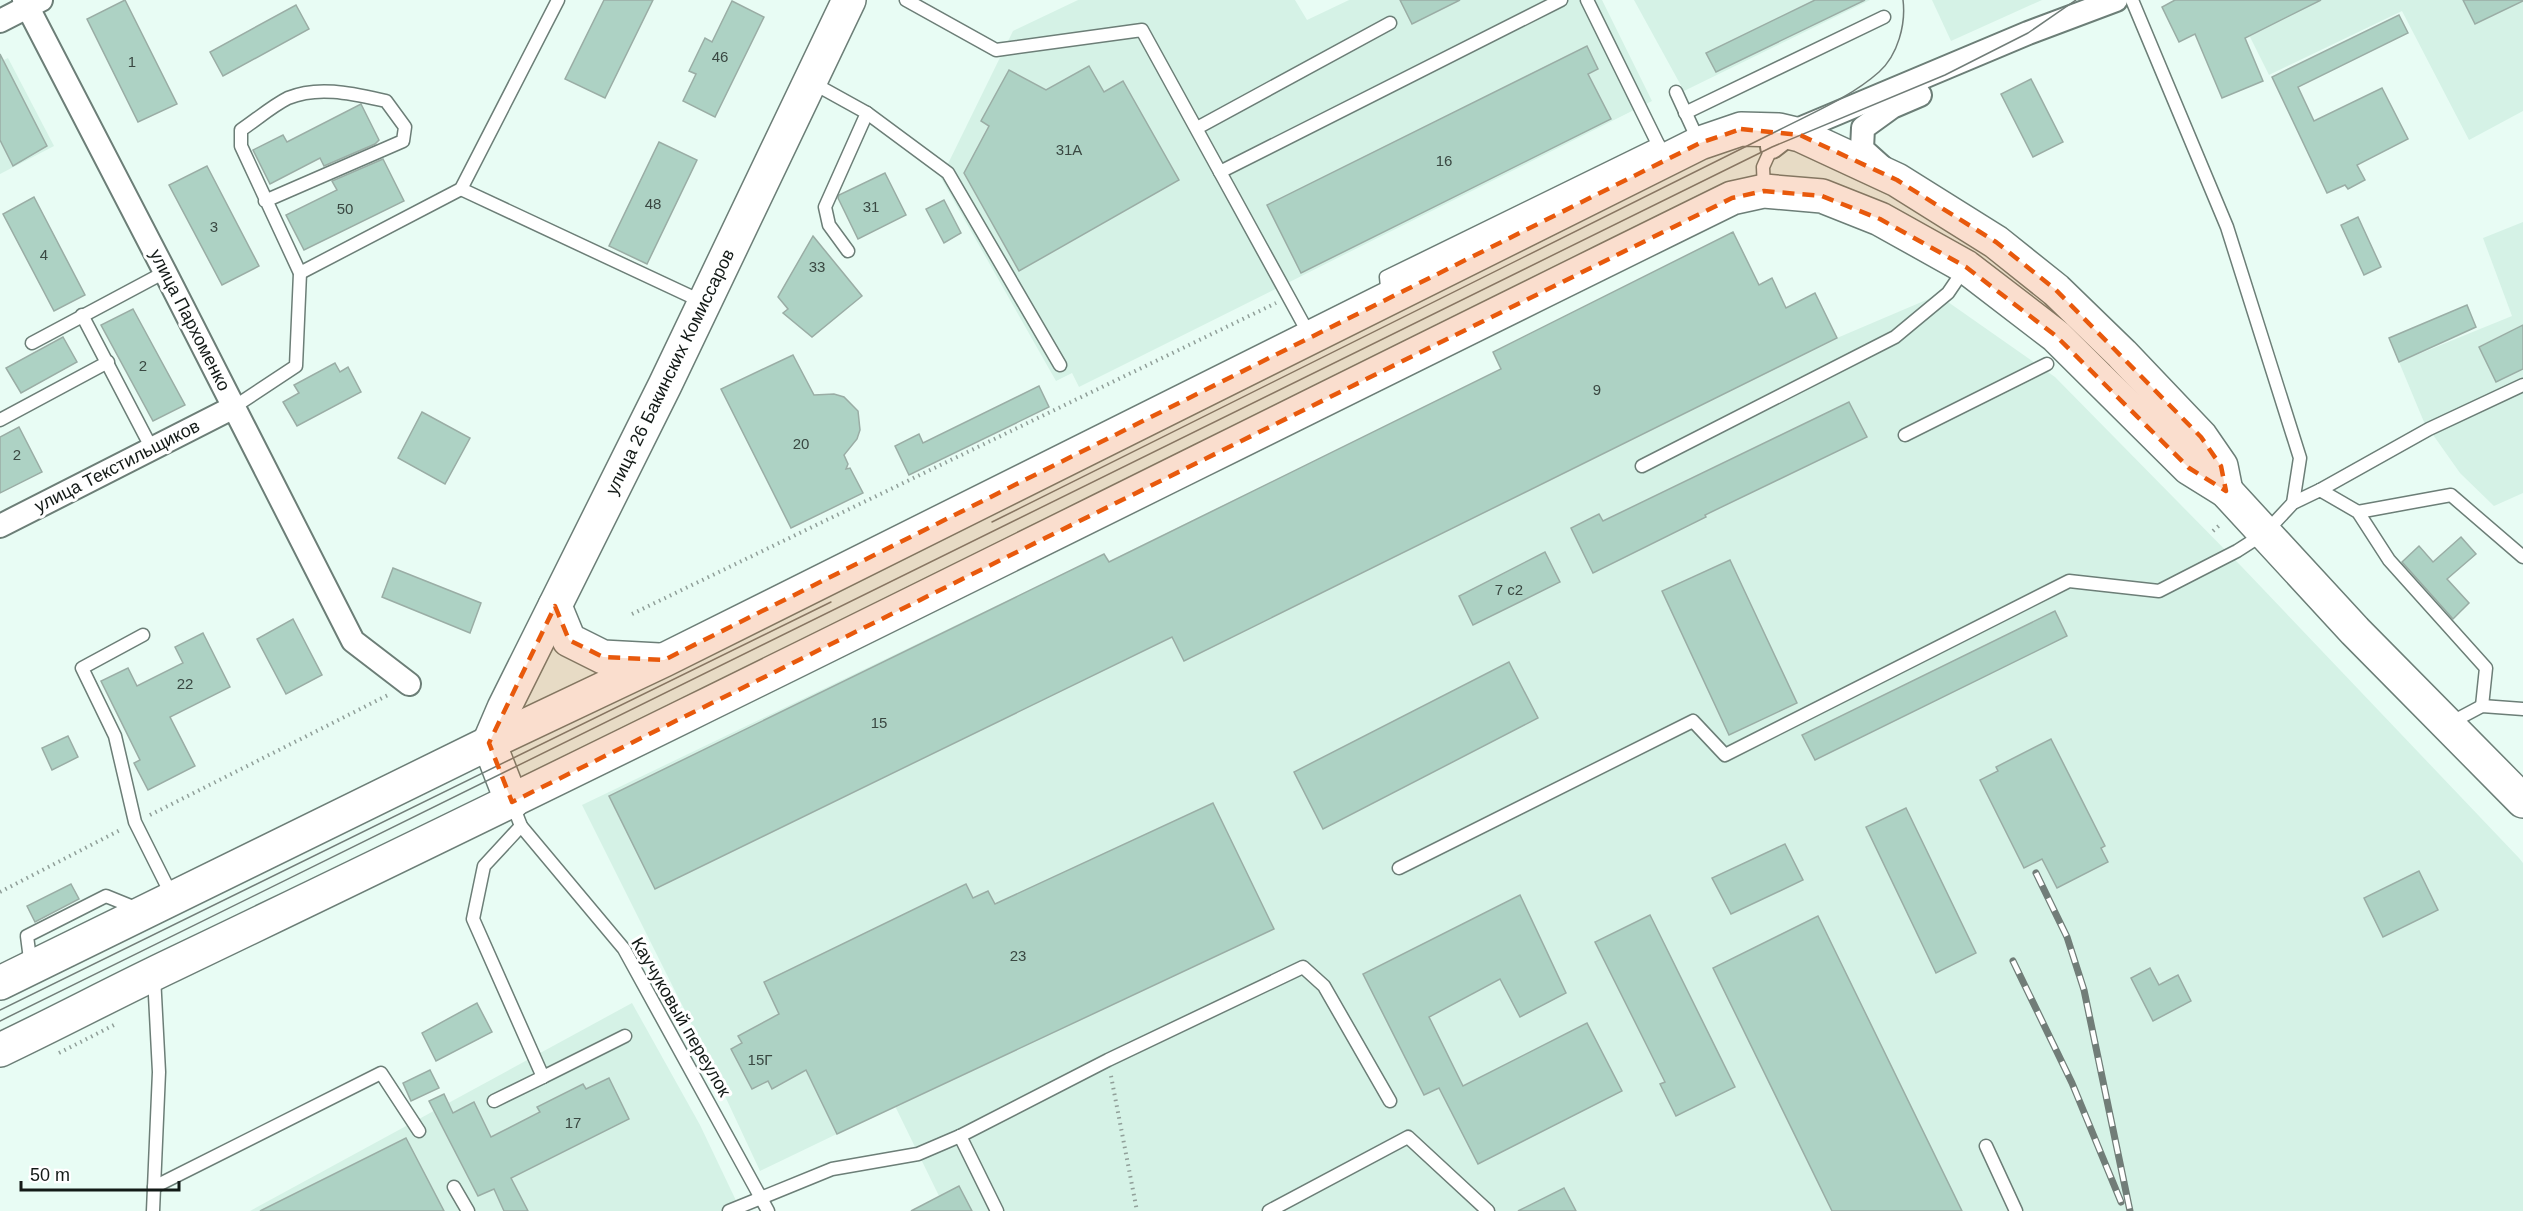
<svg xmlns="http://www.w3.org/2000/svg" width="2523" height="1211" font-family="Helvetica,sans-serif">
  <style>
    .built { fill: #d5f2e6 }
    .building { fill: #add2c4; stroke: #9aada5; stroke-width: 1.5 }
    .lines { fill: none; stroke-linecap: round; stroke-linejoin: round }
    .service-casing { stroke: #6c7e77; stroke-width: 15 }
    .minor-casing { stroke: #6c7e77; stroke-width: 26 }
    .primary-casing { stroke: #6c7e77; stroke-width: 36 }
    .trunk-casing { stroke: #6c7e77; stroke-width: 36 }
    .path { stroke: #909f99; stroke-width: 4; stroke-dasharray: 1.5 4.5; stroke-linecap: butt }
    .service { stroke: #fff; stroke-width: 12 }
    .minor { stroke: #fff; stroke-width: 22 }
    .primary { stroke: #fff; stroke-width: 33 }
    .trunk { stroke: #fff; stroke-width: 33 }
    .tram { stroke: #717d78; stroke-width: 1.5 }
    .rail-casing { stroke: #717d78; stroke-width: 7 }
    .rail { stroke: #fff; stroke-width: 4.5; stroke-dasharray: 14; stroke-linecap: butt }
    .marked { fill: #e8590c; fill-opacity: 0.2; stroke: #e8590c; stroke-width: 4.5; stroke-dasharray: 12 8; stroke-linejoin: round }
    .labels { text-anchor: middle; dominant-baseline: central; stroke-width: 6; stroke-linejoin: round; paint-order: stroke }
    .number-label { font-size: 15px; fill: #3a4842 }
    .street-label { font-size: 18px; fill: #131a17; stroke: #fff }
  </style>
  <rect width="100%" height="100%" fill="#e8fcf4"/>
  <g class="built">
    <path d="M1078,0H1295L1307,20L1349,0H1602L1652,101L1079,387L1072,373L1056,381L941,178L1013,31Z"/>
    <path d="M1634,0H1870L1684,91Z"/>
    <path d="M1932,0H2042L1951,41Z"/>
    <path d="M2244,0H2523V111L2469,140L2402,11L2269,75L2249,35Z"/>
    <path d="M8,58L54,146L0,174V62Z"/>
    <path d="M2523,222V493L2494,506L2460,473L2424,422L2399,362L2512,316L2483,238Z"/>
    <path d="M1742,252L1759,285L1772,278L1786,307L1815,293L1837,338L1938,295L2055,377L2242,567L2519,858L2523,863V1211H920L939,1196L895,1106L760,1171L689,1019L582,805L1104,554L1109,561Z"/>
    <path d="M632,1003L700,1125L741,1211H250Z"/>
  </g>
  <g class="building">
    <path d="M125,0L177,104L138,122L87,19Z"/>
    <path d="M604,0H653L605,98L565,79Z"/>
    <path d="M1400,0H1460L1412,24Z"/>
    <path d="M1815,0H1865L1716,72L1706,53Z"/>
    <path d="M2175,0H2321L2245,38L2263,81L2222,98L2195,34L2179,42L2162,7Z"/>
    <path d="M2463,0H2523V1L2475,24Z"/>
    <path d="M732,1L764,17L715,117L683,101L696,74L689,71L705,38L712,42Z"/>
    <path d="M296,5L309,29L223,76L210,52Z"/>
    <path d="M2399,15L2408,33L2298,87L2314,121L2382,88L2408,139L2357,165L2365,180L2348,189L2345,185L2327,193L2272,77Z"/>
    <path d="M1587,46L1598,69L1588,74L1611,119L1301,273L1267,205Z"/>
    <path d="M0,54L47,146L13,166L0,140Z"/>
    <path d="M1089,66L1104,92L1123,81L1179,180L1019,271L964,173L989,126L981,121L1009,70L1046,90Z"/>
    <path d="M2031,79L2063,142L2033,157L2001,94Z"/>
    <path d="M361,104L379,140L375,144L324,166L320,158L270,184L253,150L283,135L287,142Z"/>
    <path d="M659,142L697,160L647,264L609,246Z"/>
    <path d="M383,159L404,201L304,250L286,215L337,190L332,181Z"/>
    <path d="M207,166L259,266L222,285L169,185Z"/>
    <path d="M885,173L906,215L858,239L838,198L839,195Z"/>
    <path d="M34,197L85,295L54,311L3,214Z"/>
    <path d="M944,200L961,233L944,243L926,209Z"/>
    <path d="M2358,217L2381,267L2364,275L2341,225Z"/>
    <path d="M1733,232L1759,285L1772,278L1786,308L1815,293L1837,338L1184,661L1172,637L655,889L609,796L1104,554L1109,562L1501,369L1493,352Z"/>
    <path d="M813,236L862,296L812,337L783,313L788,309L778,297Z"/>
    <path d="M2467,305L2476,327L2399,362L2389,338Z"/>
    <path d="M133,309L185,405L153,421L101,325Z"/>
    <path d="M2523,325V369L2496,382L2479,347Z"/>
    <path d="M63,337L77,362L21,393L6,368Z"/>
    <path d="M793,355L814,395L834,394L844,397L858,411L860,430L857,439L844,455L848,464L846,469L850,468L863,493L791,528L721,389Z"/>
    <path d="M335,363L340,372L348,367L361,392L297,426L283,402L299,393L294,385Z"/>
    <path d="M1039,386L1049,407L909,475L895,446L919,434L923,443Z"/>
    <path d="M1849,402L1867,437L1705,515L1706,517L1593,573L1571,528L1599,514L1603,521Z"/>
    <path d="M422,412L470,438L445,484L398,458Z"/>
    <path d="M19,427L42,472L0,493V437Z"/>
    <path d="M2461,537L2476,554L2447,579L2469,603L2453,619L2402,562L2419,546L2433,562Z"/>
    <path d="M1545,552L1560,582L1473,625L1459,596Z"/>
    <path d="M1730,560L1797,703L1729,735L1662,591Z"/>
    <path d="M393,568L481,603L470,633L382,597Z"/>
    <path d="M2055,611L2067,636L1815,760L1802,735Z"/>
    <path d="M293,619L322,675L286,694L257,639Z"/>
    <path d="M203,633L230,687L170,717L195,766L148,790L134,763L140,760L101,681L128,668L137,686L183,663L175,647Z"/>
    <path d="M1509,662L1538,718L1323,829L1294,772Z"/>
    <path d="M68,736L78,757L52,770L42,748Z"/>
    <path d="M2051,739L2105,846L2101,848L2108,862L2057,888L2042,859L2024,868L1980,780L1998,771L1996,767Z"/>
    <path d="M1213,803L1274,929L837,1134L806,1070L772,1089L768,1081L752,1089L731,1049L742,1043L738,1036L779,1014L764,982L966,884L973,898L988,891L995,904Z"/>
    <path d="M1906,808L1976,953L1936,973L1866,827Z"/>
    <path d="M1785,844L1803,880L1731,914L1712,878Z"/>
    <path d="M2419,871L2438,910L2383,937L2364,898Z"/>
    <path d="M71,884L79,899L35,922L27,906Z"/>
    <path d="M1520,895L1566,993L1520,1017L1500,979L1429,1017L1463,1086L1587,1023L1622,1091L1478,1164L1439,1088L1424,1095L1363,974Z"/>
    <path d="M1650,915L1735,1087L1676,1116L1660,1084L1665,1082L1595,942Z"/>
    <path d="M1818,916L1962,1211H1832L1713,968Z"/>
    <path d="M2150,968L2159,985L2178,975L2191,1001L2153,1021L2131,978Z"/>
    <path d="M477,1003L492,1032L436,1061L422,1033Z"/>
    <path d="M430,1070L439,1088L411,1101L403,1083Z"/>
    <path d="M609,1078L629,1119L511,1178L528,1211H504L494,1189L478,1196L429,1101L444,1094L453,1113L474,1102L491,1137L540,1112L537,1107L583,1084L586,1089Z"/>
    <path d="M406,1138L444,1211H260Z"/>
    <path d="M959,1186L972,1211H911Z"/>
    <path d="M1564,1188L1576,1211H1518Z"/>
  </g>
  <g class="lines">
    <g class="service-casing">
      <g id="service">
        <path d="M906,0L996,50L1142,30L1220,172L1561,0"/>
        <path d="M1587,0L1658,144"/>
        <path d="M2132,0L2227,227L2300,458L2293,503"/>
        <path d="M811,82L867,113L825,207L829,225L848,251"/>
        <path d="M1676,92L1699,142"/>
        <path d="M867,113L948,173L1060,365"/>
        <path d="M1685,113L1884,17"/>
        <path d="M1197,128L1390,23"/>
        <path d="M1220,172L1310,336"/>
        <path d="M461,189L705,303"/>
        <path d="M1764,190L1763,167L1772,147"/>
        <path d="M300,273L461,189L558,0"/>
        <path d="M1388,297L1386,277L1658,144L1665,159"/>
        <path d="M82,315L151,447"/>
        <path d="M32,343L165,272"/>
        <path d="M234,407L296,366L300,273L241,146V130C256,120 272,106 288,98C319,85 354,94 386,101L405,127L403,141L265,201"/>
        <path d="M0,420L108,362"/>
        <path d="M1905,435L2047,364"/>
        <path d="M1642,466L1895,337L1948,293L1965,268"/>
        <path d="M2320,490L2429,429L2523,385"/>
        <path d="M2358,512L2451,495L2523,557"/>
        <path d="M143,635L82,668L115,736L135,822L173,898"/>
        <path d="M2450,723L2482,706L2523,709"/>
        <path d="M512,803L521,826L624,949L761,1198L832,1169L918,1154L960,1136L1108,1060L1303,967L1324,986L1390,1101"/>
        <path d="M521,826L484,866L473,919L543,1077L625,1036"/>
        <path d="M1399,868L1693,721L1725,755L2069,581L2159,591L2237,551L2265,533L2293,503L2320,490L2358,512L2389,560L2486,668L2482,706"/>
        <path d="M31,967L27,936L106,896L138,909"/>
        <path d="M494,1101L543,1077"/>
        <path d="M960,1136L997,1211"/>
        <path d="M1986,1146L2016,1211"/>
        <path d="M154,1187L381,1073L419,1131"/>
        <path d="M454,1187L468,1211"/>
        <path d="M153,1211L159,1072L154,976"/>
        <path d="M729,1211L761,1198L768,1211"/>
        <path d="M1269,1211L1408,1137L1488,1211"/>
      </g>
    </g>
    <g class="minor-casing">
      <g id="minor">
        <path d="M24,0L165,272L353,641L409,684"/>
        <path d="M0,21L41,0"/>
        <path d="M1772,147L1790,133L2028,33L2116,0"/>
        <path d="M1882,167L1862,149L1863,128L1892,107L1920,95"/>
        <path d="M0,526L234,407"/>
      </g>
    </g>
    <g class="primary-casing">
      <path id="primary" d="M512,802L489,743L504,708L665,385L849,0"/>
    </g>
    <g class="trunk-casing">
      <g id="trunk">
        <path d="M555,606L569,640L603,657L659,660"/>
        <path d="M0,983L489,743L664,660L1700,143L1741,129L1779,130L1800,135L1897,180L1996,242L2056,290L2122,354L2201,437L2221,466L2226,491"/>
        <path d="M0,1050C59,1022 115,992 174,964C696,714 1213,453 1732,198L1764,191L1822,196L1880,219L1966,267L2056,336L2189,468L2226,491L2355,631L2523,801"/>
      </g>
    </g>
    <g class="path">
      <path d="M2213,531L2221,524"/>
      <path d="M632,614L1276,303"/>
      <path d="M150,815L390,694"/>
      <path d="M0,892L122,829"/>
      <path d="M59,1053L116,1024"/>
      <path d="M1111,1076L1137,1211"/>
    </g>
    <use href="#service" class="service"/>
    <use href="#minor" class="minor"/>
    <use href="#primary" class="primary"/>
    <use href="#trunk" class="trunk"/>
    <g class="tram">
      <path d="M992,522L1779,130C1812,113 1851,97 1879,72C1898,55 1906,24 1903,0"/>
      <path d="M0,1010L831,602"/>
      <path d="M0,1021L1772,147L1945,75L2028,33L2076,0"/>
    </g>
    <g class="rail-casing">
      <g id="rail">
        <path d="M2036,873L2067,937L2084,990L2130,1211"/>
        <path d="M2013,961L2072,1083L2121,1202"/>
      </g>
    </g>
    <use href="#rail" class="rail"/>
  </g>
  <path class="marked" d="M1741,129L1800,135L1897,180L1996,242L2056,290L2201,437L2221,466L2226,491L2189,468L2056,336L1966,267L1880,219L1822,196L1764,191L1732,198L512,802L489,743L555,606L569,640L603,657L664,660L1700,143Z"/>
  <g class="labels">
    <g class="number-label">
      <text x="720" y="56">46</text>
      <text x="132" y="61">1</text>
      <text x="1069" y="149">31А</text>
      <text x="1444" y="160">16</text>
      <text x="653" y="203">48</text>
      <text x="871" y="206">31</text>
      <text x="345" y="208">50</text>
      <text x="214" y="226">3</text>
      <text x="44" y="254">4</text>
      <text x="817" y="266">33</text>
      <text x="143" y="365">2</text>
      <text x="1597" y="389">9</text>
      <text x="801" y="443">20</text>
      <text x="17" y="454">2</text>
      <text x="1509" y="589">7 с2</text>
      <text x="185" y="683">22</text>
      <text x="879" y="722">15</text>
      <text x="1018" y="955">23</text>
      <text x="760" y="1059">15Г</text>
      <text x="573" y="1122">17</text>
    </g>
    <g class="street-label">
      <text transform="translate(190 320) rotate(63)">улица Пархоменко</text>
      <text transform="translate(670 372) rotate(-64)">улица 26 Бакинских Комиссаров</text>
      <text transform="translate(117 466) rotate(-27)">улица Текстильщиков</text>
      <text transform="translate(681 1017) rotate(60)">Каучуковый переулок</text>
    </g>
  </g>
  <path d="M21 1181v9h158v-9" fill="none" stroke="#131a17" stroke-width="3"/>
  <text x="30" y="1181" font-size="18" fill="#131a17" stroke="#ffffff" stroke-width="4.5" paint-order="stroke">50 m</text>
</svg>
